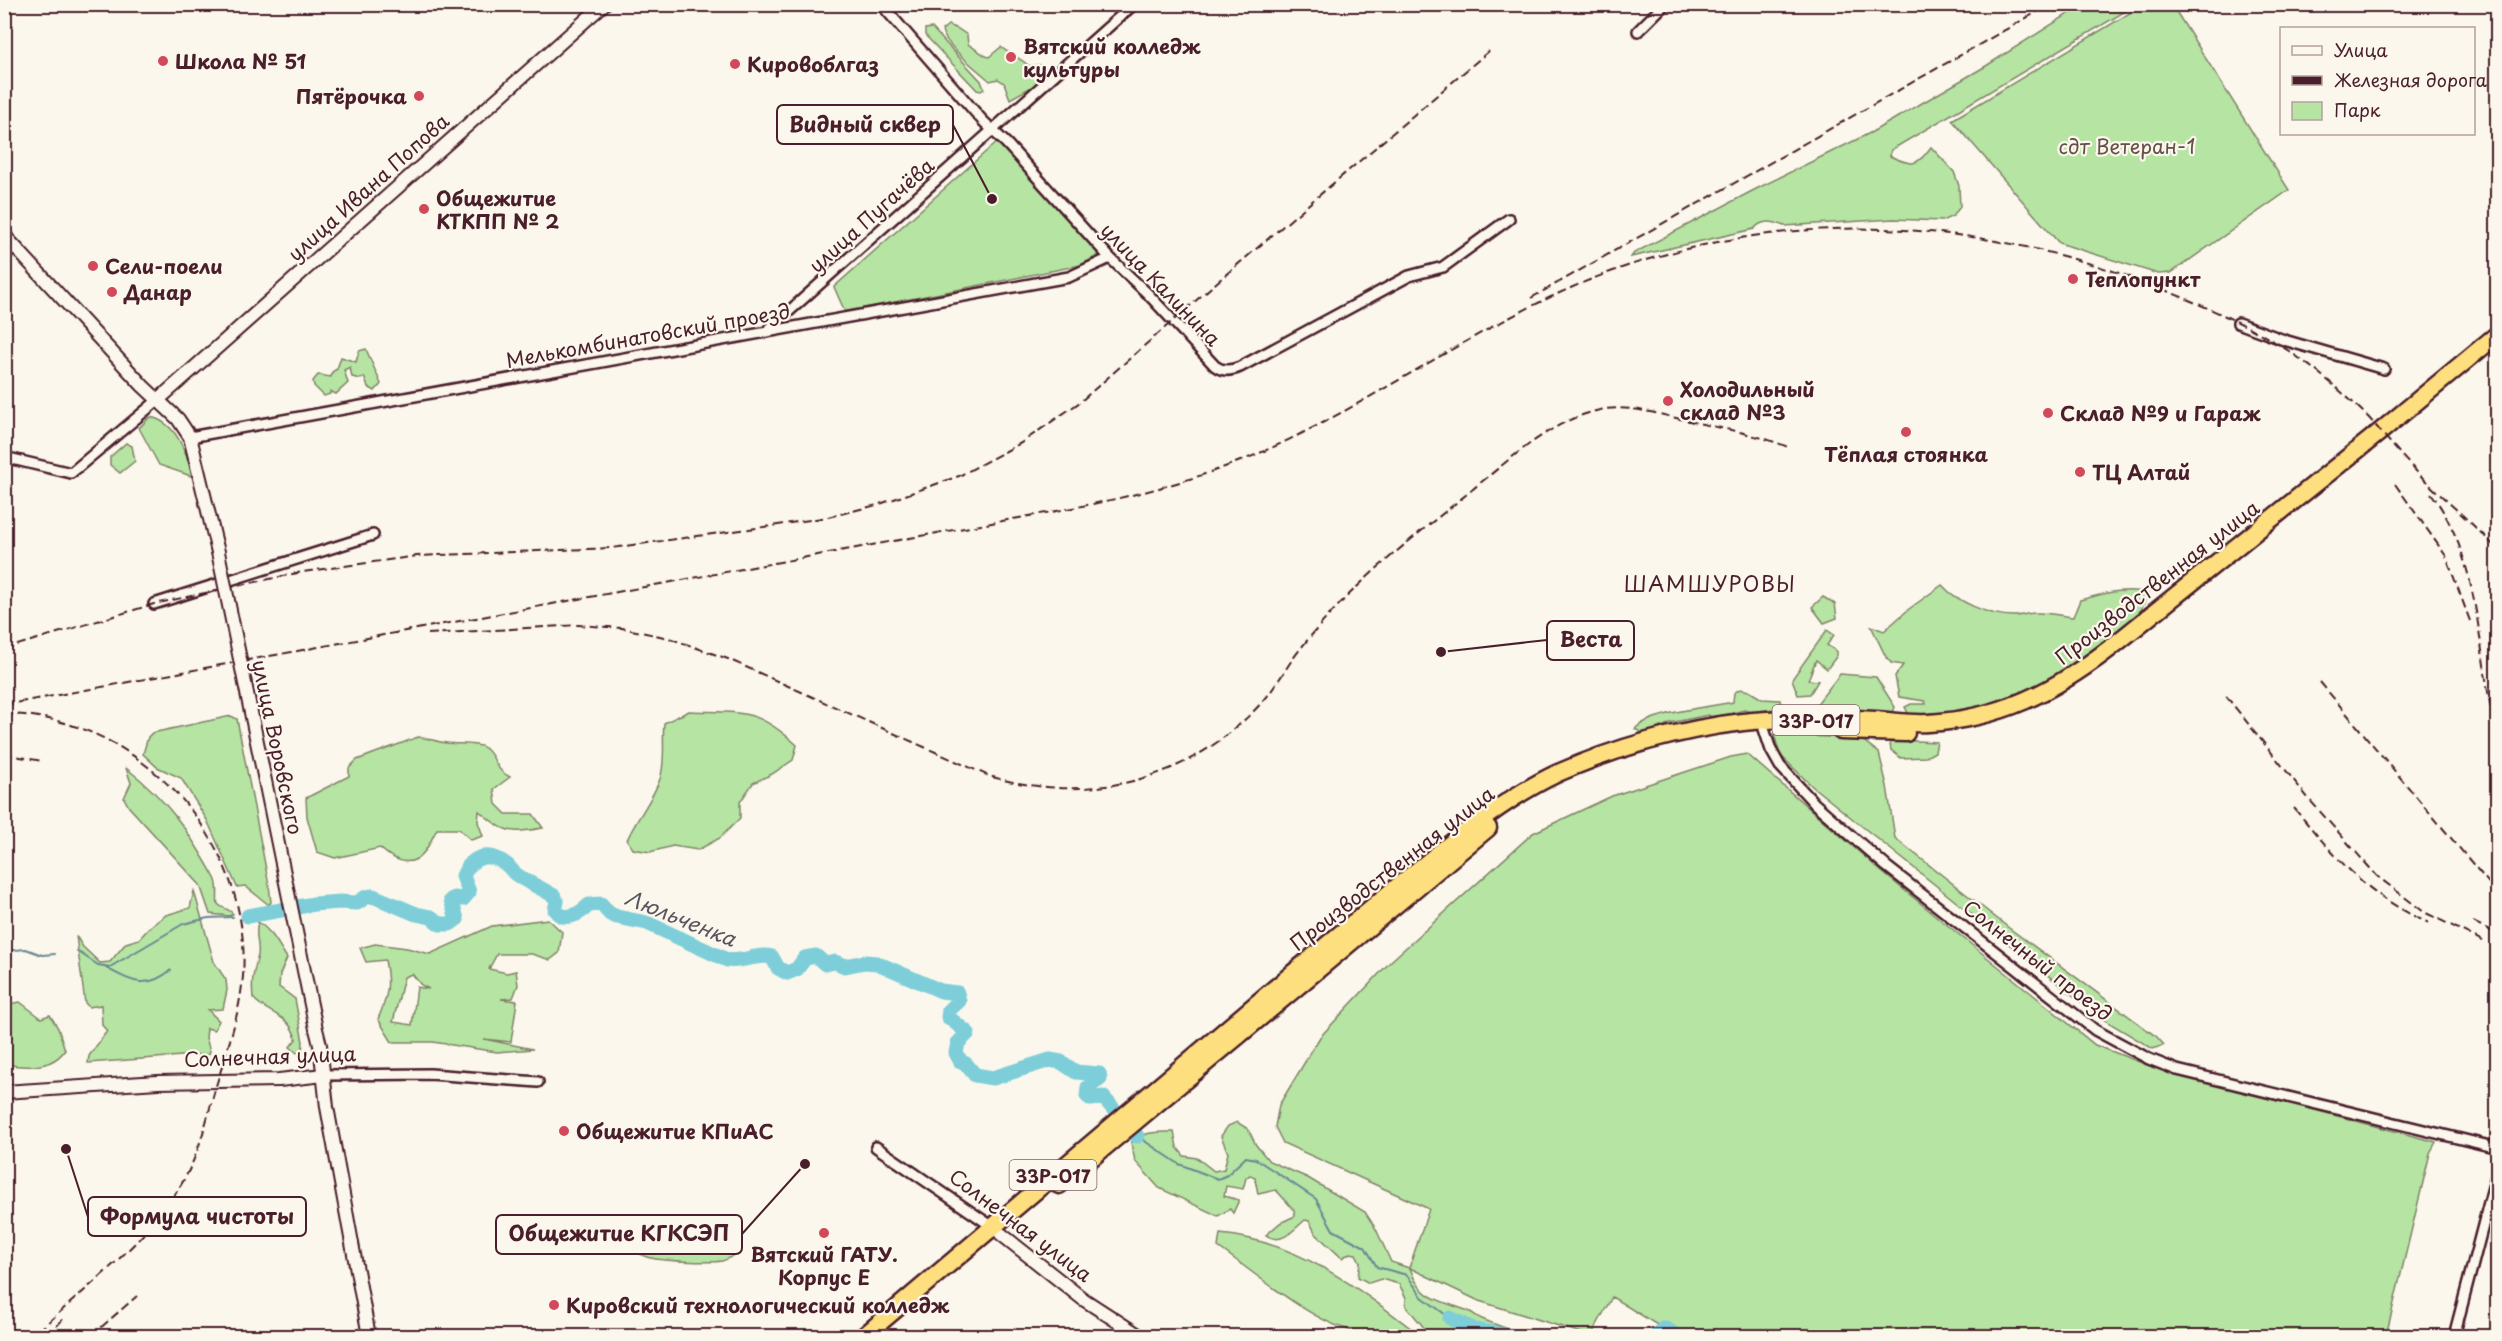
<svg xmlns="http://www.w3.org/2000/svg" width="2502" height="1341" font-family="'Playpen Sans',sans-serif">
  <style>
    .green { fill: #b5e4a3; stroke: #808267; stroke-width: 1.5; fill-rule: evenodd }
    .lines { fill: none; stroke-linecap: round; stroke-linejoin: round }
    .stream { stroke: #698893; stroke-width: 2 }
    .river { stroke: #7eced9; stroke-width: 15 }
    .street-casing { stroke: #4a1f2b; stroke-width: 14 }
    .secondary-casing { stroke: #4a1f2b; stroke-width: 16 }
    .highway-casing { stroke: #4a1f2b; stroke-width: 21 }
    .street { stroke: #fbf7ec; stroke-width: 9 }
    .secondary { stroke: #fbf7ec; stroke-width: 12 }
    .highway { stroke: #fedf80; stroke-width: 16 }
    .rail { stroke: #4a1f2b; stroke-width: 2; stroke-dasharray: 9 4.5; stroke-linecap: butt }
    .secondary-bridge-casing { stroke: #4a1f2b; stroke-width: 16; stroke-linecap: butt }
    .secondary-bridge { stroke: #fbf7ec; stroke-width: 12 }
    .poi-dot { fill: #d1495b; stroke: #fbf7ec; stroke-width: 2 }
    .labels { text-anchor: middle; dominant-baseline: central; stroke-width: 4.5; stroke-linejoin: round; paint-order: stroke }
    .shield { fill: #fbf7ec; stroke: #7f6065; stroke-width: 1.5 }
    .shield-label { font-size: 18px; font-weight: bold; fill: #4a1f2b }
    .poi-label { font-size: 20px; font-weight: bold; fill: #4a1f2b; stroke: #fbf7ec; text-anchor: start }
    .park-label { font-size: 20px; fill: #655049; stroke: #fbf7ec }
    .street-label { font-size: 20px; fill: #4a1f2b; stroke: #fbf7ec }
    .neighbourhood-label { font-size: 21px; letter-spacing: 1.5px; fill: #4a1f2b; stroke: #fbf7ec }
    .water-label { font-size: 21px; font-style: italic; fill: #5a545f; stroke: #fbf7ec }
    .leader { fill: none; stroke: #4a1f2b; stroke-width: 2 }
    .callout-dot { fill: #4a1f2b; stroke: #fbf7ec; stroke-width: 2 }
    .callout { fill: #fbf7ec; stroke: #4a1f2b; stroke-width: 2 }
    .callout-label { font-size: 21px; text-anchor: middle; font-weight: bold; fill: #4a1f2b }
  </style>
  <rect width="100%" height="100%" fill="#fbf7ec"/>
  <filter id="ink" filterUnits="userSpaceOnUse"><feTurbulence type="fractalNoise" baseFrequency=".0167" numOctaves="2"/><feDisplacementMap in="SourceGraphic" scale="12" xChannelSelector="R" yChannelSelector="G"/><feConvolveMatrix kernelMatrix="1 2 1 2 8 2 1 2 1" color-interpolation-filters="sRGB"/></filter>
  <g filter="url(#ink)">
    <g class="green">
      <path d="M2084,4L2136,5L1891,150L1890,156C1912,166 1917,167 1931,147L1954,172L1959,186L1960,207L1953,216L1942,221L1893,219L1784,226C1773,221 1762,219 1754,229L1631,257L1634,253L1756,189L1872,132L1986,66Z"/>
      <path d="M2143,5H2172L2289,190L2171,273L2158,274L2059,243L1952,120Z"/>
      <path d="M948,25L958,29L967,35L968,44L986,56L989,57L1001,47C1010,55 1021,58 1029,66L1039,65L1034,74L1040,75L1037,84L1010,99L1004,83L998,79L990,81C978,70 944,45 942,30Z"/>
      <path d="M932,28L981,81L984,89L981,91L977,90L925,35V29Z"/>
      <path d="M999,140L1097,252V256L1081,265L845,312L834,287Z"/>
      <path d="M366,349L381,384L375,391L368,387L364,377L361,379L352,377L350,367L344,370L348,383L336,394L330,391V394L324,396L314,386L313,381L318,375L331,377L332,372L337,369L341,357L356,362L359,351Z"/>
      <path d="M150,417C177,422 186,453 194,477L159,465L139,428Z"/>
      <path d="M126,443L132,446L135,461L120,473L110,465V457Z"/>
      <path d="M1942,585C1957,602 1990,616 2013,616C2021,616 2028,613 2036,613C2048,612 2061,616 2073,617L2080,600C2104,594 2123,587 2148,593L2141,610L2129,622L2110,640L2061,675L2029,689L1974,708L1910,717L1905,707L1911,704H1926L1925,701L1899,697L1895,676L1903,665L1891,663L1885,655L1871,626L1884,631L1909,609Z"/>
      <path d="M1823,597L1835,604L1837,618L1824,623L1812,607Z"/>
      <path d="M1827,630L1834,635L1827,645L1836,651V657L1827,669L1816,660L1808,680L1818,681L1810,694L1798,695L1792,679Z"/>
      <path d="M1840,674L1876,677L1895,707L1892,715L1812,710Z"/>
      <path d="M1740,689L1749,691L1762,699L1780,700L1782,708L1751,712L1744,710L1714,718L1708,715L1670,723L1656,730L1642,733L1635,729C1650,712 1711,707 1733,702L1734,693Z"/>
      <path d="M689,711C742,713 755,707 797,745L793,760L772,774L753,783L740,802V818L720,838L698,850L673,846L650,852L633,849L627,840C636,819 652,801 660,779C666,761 662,742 664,723Z"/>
      <path d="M231,716L237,719L269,885L271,902L269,905L245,886L237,887L207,820L181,778L157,767L143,754L148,737L152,733Z"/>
      <path d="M1774,734L1861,739L1879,753L1887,786L1895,838L2009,928L2157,1037L2164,1045L2153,1049L2101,1018L1813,787L1780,755Z"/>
      <path d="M418,737C429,738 436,742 447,743C457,745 476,742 485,748C497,757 493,769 510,777L494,789L496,804L506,814H533L543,828C508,834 506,833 479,811L478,822L483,836L471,840L459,829H437C433,836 430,844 425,851C411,870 393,860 380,848L335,858L317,852L307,817L306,798L349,776V768L357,760Z"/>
      <path d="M1893,740L1937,742L1935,752L1926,757L1901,758L1891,750L1890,744Z"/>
      <path d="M1747,754L1882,872L2095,1045L2158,1069L2436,1142L2430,1153L2386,1336H1675L1612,1297L1591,1336L1479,1301L1410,1268C1420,1299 1439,1300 1466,1310C1472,1312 1477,1317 1482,1319C1496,1325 1512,1331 1527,1334C1536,1335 1545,1331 1554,1336H1431L1406,1306V1298L1399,1284L1381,1279L1369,1283L1358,1277L1360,1262L1356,1254L1350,1253L1342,1258L1316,1234L1309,1221L1305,1220C1293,1230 1282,1246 1266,1235L1280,1223L1295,1216L1294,1210L1276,1190L1258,1194L1255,1178L1250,1175L1246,1178L1243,1189L1226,1186L1224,1196L1239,1200L1233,1213L1230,1209L1218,1216L1159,1188L1135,1161L1131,1143C1142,1131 1159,1132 1174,1132L1177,1147L1184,1156L1197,1158L1214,1171L1224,1169L1228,1153L1221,1136L1228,1126L1237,1122L1248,1129L1256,1145L1269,1161L1308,1178L1365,1212L1376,1229L1391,1262L1409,1268L1429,1209L1283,1143L1275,1127L1279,1105L1320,1037L1391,961L1533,833L1612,796L1731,757Z"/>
      <path d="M126,768C167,799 190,833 215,878C220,887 216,901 218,904C222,909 229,908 233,914L229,916L210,914L200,885L129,807L124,798L131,783Z"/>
      <path d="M194,891L214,962L226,980L227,990L223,1009L208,1010L219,1021L214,1030L207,1028L206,1038L210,1051L209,1054L88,1063L89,1056L107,1031L102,1025L101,1005L89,1007L85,1003L76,936L83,947L100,963L110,962L126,943L139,939L151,926L166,915L190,908Z"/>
      <path d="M548,919L562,932L559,953L550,960L532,954H497L489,969L507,973L516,971L518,985L513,998L501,999L517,1001L511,1042L484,1039L533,1049L497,1052L433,1042H392L378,1019C388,996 390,985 385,960L366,962L360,948L375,944L407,948L430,954L492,926ZM412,974L421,985L429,989L417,987L412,1025L393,1022L404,977Z"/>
      <path d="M258,922C273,932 278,944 287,958L280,974L279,987L295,999L303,1042L302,1051L297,1053L290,1047L296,1039C289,1013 269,1016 253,998C251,979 254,972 258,955C260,944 254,937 258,922Z"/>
      <path d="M20,1002L41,1018L50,1015L58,1028L65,1050C52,1069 26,1068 5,1064V1027L12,1014L9,1004Z"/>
      <path d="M647,1221L720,1224C735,1231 739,1238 735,1254C731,1257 727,1260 722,1261C710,1263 658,1261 647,1257C627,1251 629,1227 647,1221Z"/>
      <path d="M1220,1234C1299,1241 1361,1290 1421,1336C1395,1337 1368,1337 1343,1328C1304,1315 1252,1271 1218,1247Z"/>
    </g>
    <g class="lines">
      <g class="stream">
        <path d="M4,951L26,949L42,955L55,954"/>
        <path d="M77,951L98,965L110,967L183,924L208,918L233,917"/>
        <path d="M106,968C131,981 145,991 171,970"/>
        <path d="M1137,1136L1179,1164L1218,1179L1227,1175L1246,1157L1256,1159L1316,1199L1333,1230L1365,1247L1377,1267L1407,1275L1422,1297L1450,1318"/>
      </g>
      <g class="river">
        <path d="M248,916L314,904L340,902L357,903L366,897L373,896L416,914L431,917L440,924H450L457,919L451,900L454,898L463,899L469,892L463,876C472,855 489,851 507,865C511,868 513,873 517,875C528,883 542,888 554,896L557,902L555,910C564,923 580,914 589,905L601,904L610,914L617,917L647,923L727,960C742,963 758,953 772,957L778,968L787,973L797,969L805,958L816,956L825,964L835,962L845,966L865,962L877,963L941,991L957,993L959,1001L949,1010L948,1017L968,1033L958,1043L956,1053L961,1062L966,1064L975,1075L993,1078L1050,1060L1061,1062L1076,1072L1099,1074L1100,1079L1088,1087L1087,1096L1091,1099L1103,1097L1137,1136"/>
        <path d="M1450,1318L1475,1330L1509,1336"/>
        <path d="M1656,1336L1664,1328L1677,1336"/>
      </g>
      <g class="street-casing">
        <g id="street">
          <path d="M881,4L982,120L1007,144L1110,258L1148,294L1215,366C1223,372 1231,371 1240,367L1409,276L1443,267L1509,219"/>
          <path d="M1638,31L1665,4"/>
          <path d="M2238,323L2284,340L2384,369"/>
          <path d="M768,330L1134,4"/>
          <path d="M190,437L1069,277L1110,258"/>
          <path d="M4,457L71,473L158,400"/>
          <path d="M154,604L373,535"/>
          <path d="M1764,729L1771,750L1780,766L1815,804L1886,866L2095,1030L2149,1059L2177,1070L2498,1148"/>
          <path d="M324,1075L430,1074L538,1082"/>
          <path d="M876,1147L993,1227"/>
          <path d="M2454,1336L2498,1168"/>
        </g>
      </g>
      <g class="secondary-casing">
        <g id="secondary">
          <path d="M4,235L143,386L178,419L190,437L218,552"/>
          <path d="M158,400L604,4"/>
          <path d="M316,1029L320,1045L327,1107L369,1336"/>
          <path d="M4,1092L158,1082L279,1080L324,1075"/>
          <path d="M1001,1234L1083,1299L1140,1336"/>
        </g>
      </g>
      <g class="highway-casing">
        <g id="highway">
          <path d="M1841,731L1906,733"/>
          <path d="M1059,1185L1488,828"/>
          <path d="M864,1336C1007,1215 1150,1094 1293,973C1337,937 1380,900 1424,865C1466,831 1509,796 1558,773C1615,748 1681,729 1743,722C1787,717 1832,718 1876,720C1893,721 1910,724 1928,723C2000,719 2053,692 2109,649L2381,431L2498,334"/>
        </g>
      </g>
      <use href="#street" class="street"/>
      <use href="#secondary" class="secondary"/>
      <use href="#highway" class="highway"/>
      <g class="rail">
        <path d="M1531,298L2051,4"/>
        <path d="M2395,484L2446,556L2470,621"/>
        <path d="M2431,493C2484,564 2476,658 2498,740"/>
        <path d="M428,634L578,625L622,628L669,638L728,659L989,776C1093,806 1192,781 1265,699C1275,687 1283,673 1292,660C1305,642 1320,625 1335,609C1378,563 1431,524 1479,484C1515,455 1553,420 1600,410C1629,404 1661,415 1689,421C1723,429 1758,434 1790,448"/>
        <path d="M4,649L154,604L302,572L417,556L611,548L778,525L828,517L877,505L959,476L1021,443L1080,402L1216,283L1489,51"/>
        <path d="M2320,682L2498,894"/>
        <path d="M2226,696L2308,798L2377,876L2424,912L2487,943"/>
        <path d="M4,705L1062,510C1131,497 1198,480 1262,452C1367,406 1461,337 1566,290C1759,204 1973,212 2167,291C2209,308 2251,326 2289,351C2318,371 2344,393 2369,418C2385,436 2400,455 2417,472C2443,499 2472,522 2498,550"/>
        <path d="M4,714C54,714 105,733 143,763C209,813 249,892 243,976C240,1013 227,1050 216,1086C207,1117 201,1148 186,1176C152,1239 85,1288 33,1336"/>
        <path d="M4,754L42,761"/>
        <path d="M2294,808C2337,859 2367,896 2429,923"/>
        <path d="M2473,922L2498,934"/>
        <path d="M48,1336L63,1319"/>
        <path d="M91,1336L137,1296"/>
      </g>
      <g class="secondary-bridge-casing">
        <path id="secondary-bridge" d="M218,552L316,1029"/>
      </g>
      <use href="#secondary-bridge" class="secondary-bridge"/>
    </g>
  </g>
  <g class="poi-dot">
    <circle cx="1011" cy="57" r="6"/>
    <circle cx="163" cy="61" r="6"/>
    <circle cx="735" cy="64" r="6"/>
    <circle cx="419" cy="96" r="6"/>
    <circle cx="424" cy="209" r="6"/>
    <circle cx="93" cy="266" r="6"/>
    <circle cx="2073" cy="279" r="6"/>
    <circle cx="112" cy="292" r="6"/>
    <circle cx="1668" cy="401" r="6"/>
    <circle cx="2048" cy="413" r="6"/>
    <circle cx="1906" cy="432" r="6"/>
    <circle cx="2080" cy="472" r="6"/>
    <circle cx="564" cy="1131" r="6"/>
    <circle cx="824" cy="1233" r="6"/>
    <circle cx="554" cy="1305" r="6"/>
  </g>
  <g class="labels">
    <g class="shield">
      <rect x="1772.5" y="705" width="87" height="30" rx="4.5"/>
      <rect x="1009.5" y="1160" width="87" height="30" rx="4.5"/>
    </g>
    <g class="shield-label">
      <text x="1816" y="720">33Р-017</text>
      <text x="1053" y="1175">33Р-017</text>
    </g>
    <g class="poi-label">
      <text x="1023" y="46">Вятский колледж<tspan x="1023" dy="23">культуры</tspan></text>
      <text x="175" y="61">Школа № 51</text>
      <text x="747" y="64">Кировоблгаз</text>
      <text x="407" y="96" text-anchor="end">Пятёрочка</text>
      <text x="436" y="198">Общежитие<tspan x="436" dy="23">КТКПП № 2</tspan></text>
      <text x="105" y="266">Сели-поели</text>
      <text x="2085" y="279">Теплопункт</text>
      <text x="124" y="292">Данар</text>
      <text x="1680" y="389">Холодильный<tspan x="1680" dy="23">склад №3</tspan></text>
      <text x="2060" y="413">Склад №9 и Гараж</text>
      <text x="1906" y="454" text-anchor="middle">Тёплая стоянка</text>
      <text x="2092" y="472">ТЦ Алтай</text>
      <text x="576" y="1131">Общежитие КПиАС</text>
      <text x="824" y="1254" text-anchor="middle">Вятский ГАТУ.<tspan x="824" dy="23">Корпус Е</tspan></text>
      <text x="566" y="1305">Кировский технологический колледж</text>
    </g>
    <g class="park-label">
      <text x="2127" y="146">сдт Ветеран-1</text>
    </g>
    <g class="street-label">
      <text transform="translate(368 187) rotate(-42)">улица Ивана Попова</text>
      <text transform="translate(871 215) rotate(-42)">улица Пугачёва</text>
      <text transform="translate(1161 284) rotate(46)">улица Калинина</text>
      <text transform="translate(648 335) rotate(-10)">Мелькомбинатовский проезд</text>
      <text transform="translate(2157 582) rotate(-38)">Производственная улица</text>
      <text transform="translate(278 747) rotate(78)">улица Воровского</text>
      <text transform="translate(1392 868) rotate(-38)">Производственная улица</text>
      <text transform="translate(2038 960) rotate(38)">Солнечный проезд</text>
      <text transform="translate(270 1056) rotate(-2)">Солнечная улица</text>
      <text transform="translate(1021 1225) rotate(37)">Солнечная улица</text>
    </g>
    <g class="neighbourhood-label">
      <text x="1710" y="583">ШАМШУРОВЫ</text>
    </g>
    <g class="water-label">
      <text transform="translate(681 917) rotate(22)">Люльченка</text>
    </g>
  </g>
  <path class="leader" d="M992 199L953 125M1441 652L1547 640M66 1149L88 1217M805 1164L742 1234"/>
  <g class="callout-dot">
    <circle cx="992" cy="199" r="6"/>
    <circle cx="1441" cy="652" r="6"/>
    <circle cx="66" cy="1149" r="6"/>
    <circle cx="805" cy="1164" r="6"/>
  </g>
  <g class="callout">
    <rect x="777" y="105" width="176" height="39" rx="6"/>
    <rect x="1547" y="621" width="87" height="39" rx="6"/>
    <rect x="88" y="1197" width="218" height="39" rx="6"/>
    <rect x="496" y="1215" width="246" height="39" rx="6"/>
  </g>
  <g class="callout-label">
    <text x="865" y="132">Видный сквер</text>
    <text x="1591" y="647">Веста</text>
    <text x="197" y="1224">Формула чистоты</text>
    <text x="619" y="1241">Общежитие КГКСЭП</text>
  </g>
  <rect width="2502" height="1341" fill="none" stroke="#fbf7ec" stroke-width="24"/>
  <rect x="12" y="12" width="2478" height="1317" fill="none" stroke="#4a1f2b" stroke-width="2" filter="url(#ink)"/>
  <rect x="2280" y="27" width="195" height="108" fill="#fbf7ec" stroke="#b4a19f" stroke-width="1.5"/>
  <rect x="2292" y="46" width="30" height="9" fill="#fbf7ec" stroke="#b4a19f" stroke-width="1.5"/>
  <text x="2334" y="57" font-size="18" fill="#4a1f2b">Улица</text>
  <rect x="2292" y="76" width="30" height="9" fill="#4a1f2b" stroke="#b4a19f" stroke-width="1.5"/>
  <text x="2334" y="87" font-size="18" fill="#4a1f2b">Железная дорога</text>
  <rect x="2292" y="102" width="30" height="18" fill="#b5e4a3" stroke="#b4a19f" stroke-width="1.5"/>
  <text x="2334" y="117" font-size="18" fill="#4a1f2b">Парк</text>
</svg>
